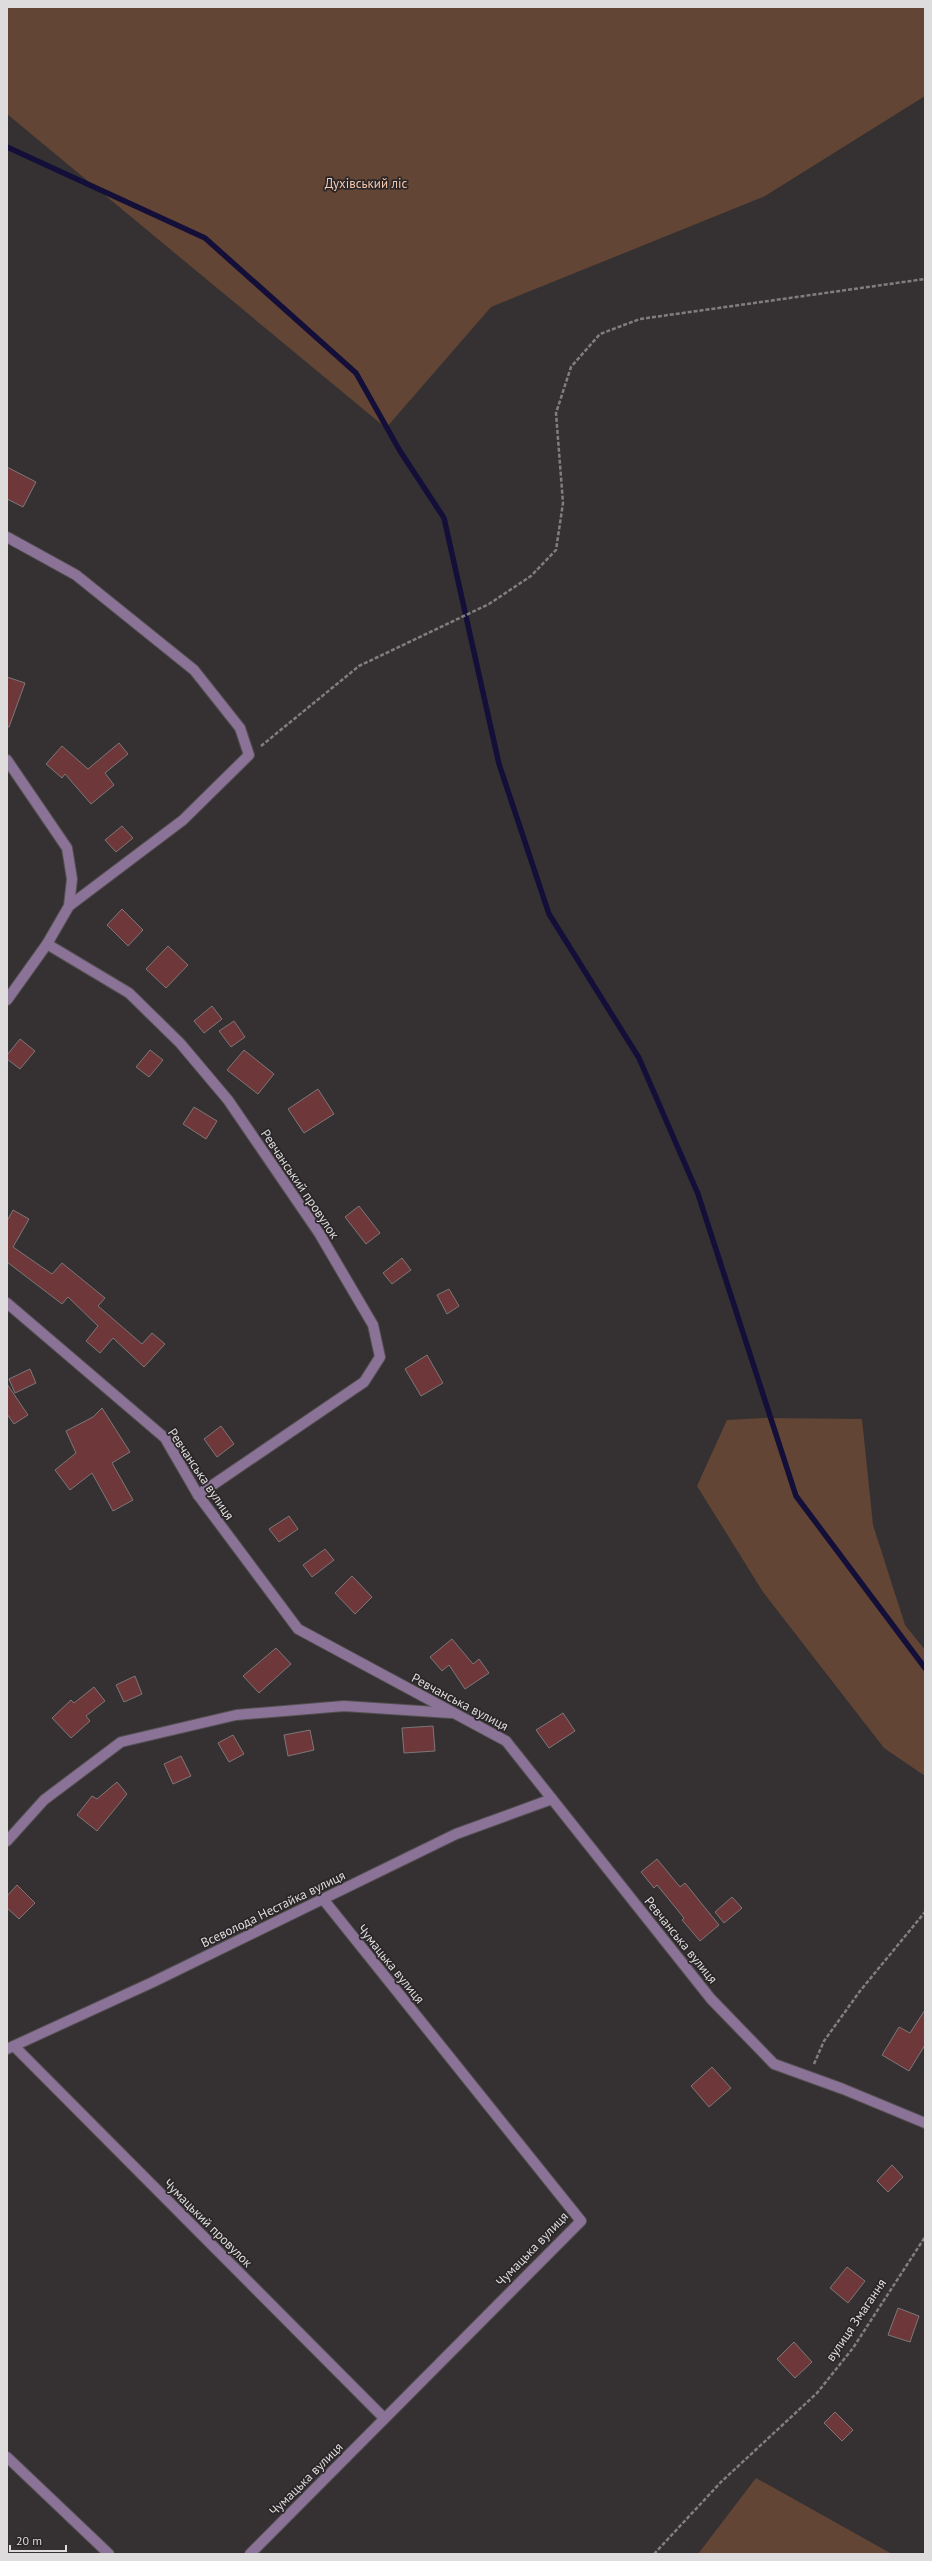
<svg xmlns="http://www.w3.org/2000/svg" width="932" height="2561" font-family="'PT Sans',sans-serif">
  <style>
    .green { fill: #624534 }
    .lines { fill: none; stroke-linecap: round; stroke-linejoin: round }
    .stream { stroke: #140f39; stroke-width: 5.5 }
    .building { fill: #6e383a; stroke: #7d7777 }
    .minor-casing { stroke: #545052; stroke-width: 12 }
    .path { stroke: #817e80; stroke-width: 2.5; stroke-dasharray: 4 2; stroke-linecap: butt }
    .minor { stroke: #8b7397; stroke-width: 10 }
    .labels { text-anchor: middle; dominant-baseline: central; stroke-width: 3.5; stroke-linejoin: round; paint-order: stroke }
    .park-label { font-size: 13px; fill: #f6c7ad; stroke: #2b2729 }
    .street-label { font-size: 13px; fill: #dfdcde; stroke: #2b2729 }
  </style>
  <rect width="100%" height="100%" fill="#353133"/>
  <g class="green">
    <path d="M7,7H925V96L765,196L491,307L386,428L7,114Z"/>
    <path d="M765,1418L862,1419L873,1525L905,1625L925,1650V1776L884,1748L763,1592L697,1486L727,1420Z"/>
    <path d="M756,2478L892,2554H698Z"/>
  </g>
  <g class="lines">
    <path class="stream" d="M7,147L205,238L356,373L400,451L444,518L499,764L549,914L639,1058L698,1194L796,1496L925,1668"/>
  </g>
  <g class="building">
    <path d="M7,467L36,482L23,507L7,499Z"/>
    <path d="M7,677L25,683L9,727H7Z"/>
    <path d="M119,743L128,754L105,773L114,785L91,804L65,774L62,778L46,764L62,746L88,769Z"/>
    <path d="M122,826L133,838L116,852L105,840Z"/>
    <path d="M122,909L143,930L128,946L107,925Z"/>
    <path d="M168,946L188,965L166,988L146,969Z"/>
    <path d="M212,1006L222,1019L204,1033L194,1021Z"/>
    <path d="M234,1021L245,1037L231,1047L219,1031Z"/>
    <path d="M20,1039L35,1051L20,1069L7,1059V1055Z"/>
    <path d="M150,1050L163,1060L149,1077L136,1067Z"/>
    <path d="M244,1050L274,1074L258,1094L227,1070Z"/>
    <path d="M318,1089L334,1114L304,1133L288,1109Z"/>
    <path d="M194,1107L217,1121L206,1139L183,1124Z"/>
    <path d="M359,1206L380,1233L366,1244L345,1217Z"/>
    <path d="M13,1210L29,1219L13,1247L52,1274L62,1263L105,1298L98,1306L142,1344L152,1333L165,1344L144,1367L113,1338L100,1353L86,1341L98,1326L68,1297L62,1304L7,1262V1221Z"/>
    <path d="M402,1258L411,1270L392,1284L383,1273Z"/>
    <path d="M449,1289L459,1306L447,1314L437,1295Z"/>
    <path d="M427,1355L443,1383L421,1396L405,1369Z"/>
    <path d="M30,1369L36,1383L15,1393L9,1379Z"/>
    <path d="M7,1384L28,1415L14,1424L7,1414Z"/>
    <path d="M102,1408L130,1452L112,1463L133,1500L113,1511L92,1473L70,1490L55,1470L76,1453L66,1431L93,1417Z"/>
    <path d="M221,1426L234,1444L217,1457L204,1439Z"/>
    <path d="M289,1516L298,1529L279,1542L269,1529Z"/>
    <path d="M325,1549L334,1560L312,1577L303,1565Z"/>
    <path d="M352,1576L372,1597L355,1614L335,1593Z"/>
    <path d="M452,1639L473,1664L479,1659L489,1673L465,1689L449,1665L442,1671L430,1657Z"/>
    <path d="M276,1648L291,1664L259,1693L243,1676Z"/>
    <path d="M135,1676L142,1694L124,1702L116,1685Z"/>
    <path d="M94,1687L105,1701L86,1716L90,1721L71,1738L52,1718L71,1700L74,1703Z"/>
    <path d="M563,1713L575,1731L549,1748L536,1730Z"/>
    <path d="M433,1726L435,1751L404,1753L402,1728Z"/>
    <path d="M310,1730L314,1750L288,1756L284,1735Z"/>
    <path d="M233,1735L244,1754L229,1762L218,1743Z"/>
    <path d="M181,1756L191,1776L173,1784L164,1764Z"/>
    <path d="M117,1782L127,1794L97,1831L77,1815L92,1796L97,1799Z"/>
    <path d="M657,1859L680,1887L685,1883L719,1925L700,1941L682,1920L684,1918L657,1885L654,1888L641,1872Z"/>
    <path d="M17,1885L35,1903L19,1919L7,1908V1896Z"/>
    <path d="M732,1897L742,1908L724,1923L715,1912Z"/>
    <path d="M925,2010V2045L909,2071L882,2055L899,2027L910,2033Z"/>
    <path d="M712,2067L731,2088L709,2107L691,2086Z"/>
    <path d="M892,2165L903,2177L888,2192L877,2181Z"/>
    <path d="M847,2267L865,2281L848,2303L830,2288Z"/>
    <path d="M898,2308L919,2316L910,2342L888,2335Z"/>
    <path d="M794,2342L812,2362L795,2378L777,2359Z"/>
    <path d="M835,2412L853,2430L842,2441L824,2423Z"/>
  </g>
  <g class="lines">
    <g class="minor-casing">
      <g id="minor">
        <path d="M7,537L76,575L194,670L240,728L249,755L183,820L69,906"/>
        <path d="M7,760L67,848L72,879L69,906L47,944"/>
        <path d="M7,1000L47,944L129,993L180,1043L228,1100L319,1233L373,1325L380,1357L364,1382L198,1495"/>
        <path d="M7,1303L165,1438L198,1495L298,1629L506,1741L711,1999L774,2064L843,2089L925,2123"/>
        <path d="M7,1841L44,1800L121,1742L236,1715L344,1706L451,1713"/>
        <path d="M14,2046L384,2418"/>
        <path d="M7,2049L153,1982L456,1834L552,1799"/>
        <path d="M7,2457L109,2554"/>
        <path d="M250,2554L581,2221L323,1899"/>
      </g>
    </g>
    <g class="path">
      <path d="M261,746L359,666L489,604L531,576L556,550L563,503L556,413L571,367L600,334L640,319L925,279"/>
      <path d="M814,2064L824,2041L860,1991L925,1912"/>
      <path d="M654,2554L721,2482L817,2393L853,2348L925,2237"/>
    </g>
    <use href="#minor" class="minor"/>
  </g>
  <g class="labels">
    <g class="park-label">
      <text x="366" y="183">Духівський ліс</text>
    </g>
    <g class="street-label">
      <text transform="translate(300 1184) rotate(56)">Ревчанський провулок</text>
      <text transform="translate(201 1474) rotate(56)">Ревчанська вулиця</text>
      <text transform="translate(460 1702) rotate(28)">Ревчанська вулиця</text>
      <text transform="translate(273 1909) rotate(-26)">Всеволода Нестайка вулиця</text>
      <text transform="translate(681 1940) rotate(51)">Ревчанська вулиця</text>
      <text transform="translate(391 1964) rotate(51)">Чумацька вулиця</text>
      <text transform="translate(208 2223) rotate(45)">Чумацький провулок</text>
      <text transform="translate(532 2249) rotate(-46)">Чумацька вулиця</text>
      <text transform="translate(856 2320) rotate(-56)">вулиця Змагання</text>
      <text transform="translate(306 2479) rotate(-45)">Чумацька вулиця</text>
    </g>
  </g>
  <rect width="932" height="2561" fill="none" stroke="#dfdcde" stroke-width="16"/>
  <path d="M10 2545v6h56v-6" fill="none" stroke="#dfdcde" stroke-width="2"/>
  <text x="16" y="2545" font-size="12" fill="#dfdcde" stroke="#2b2729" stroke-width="3" paint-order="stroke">20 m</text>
</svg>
